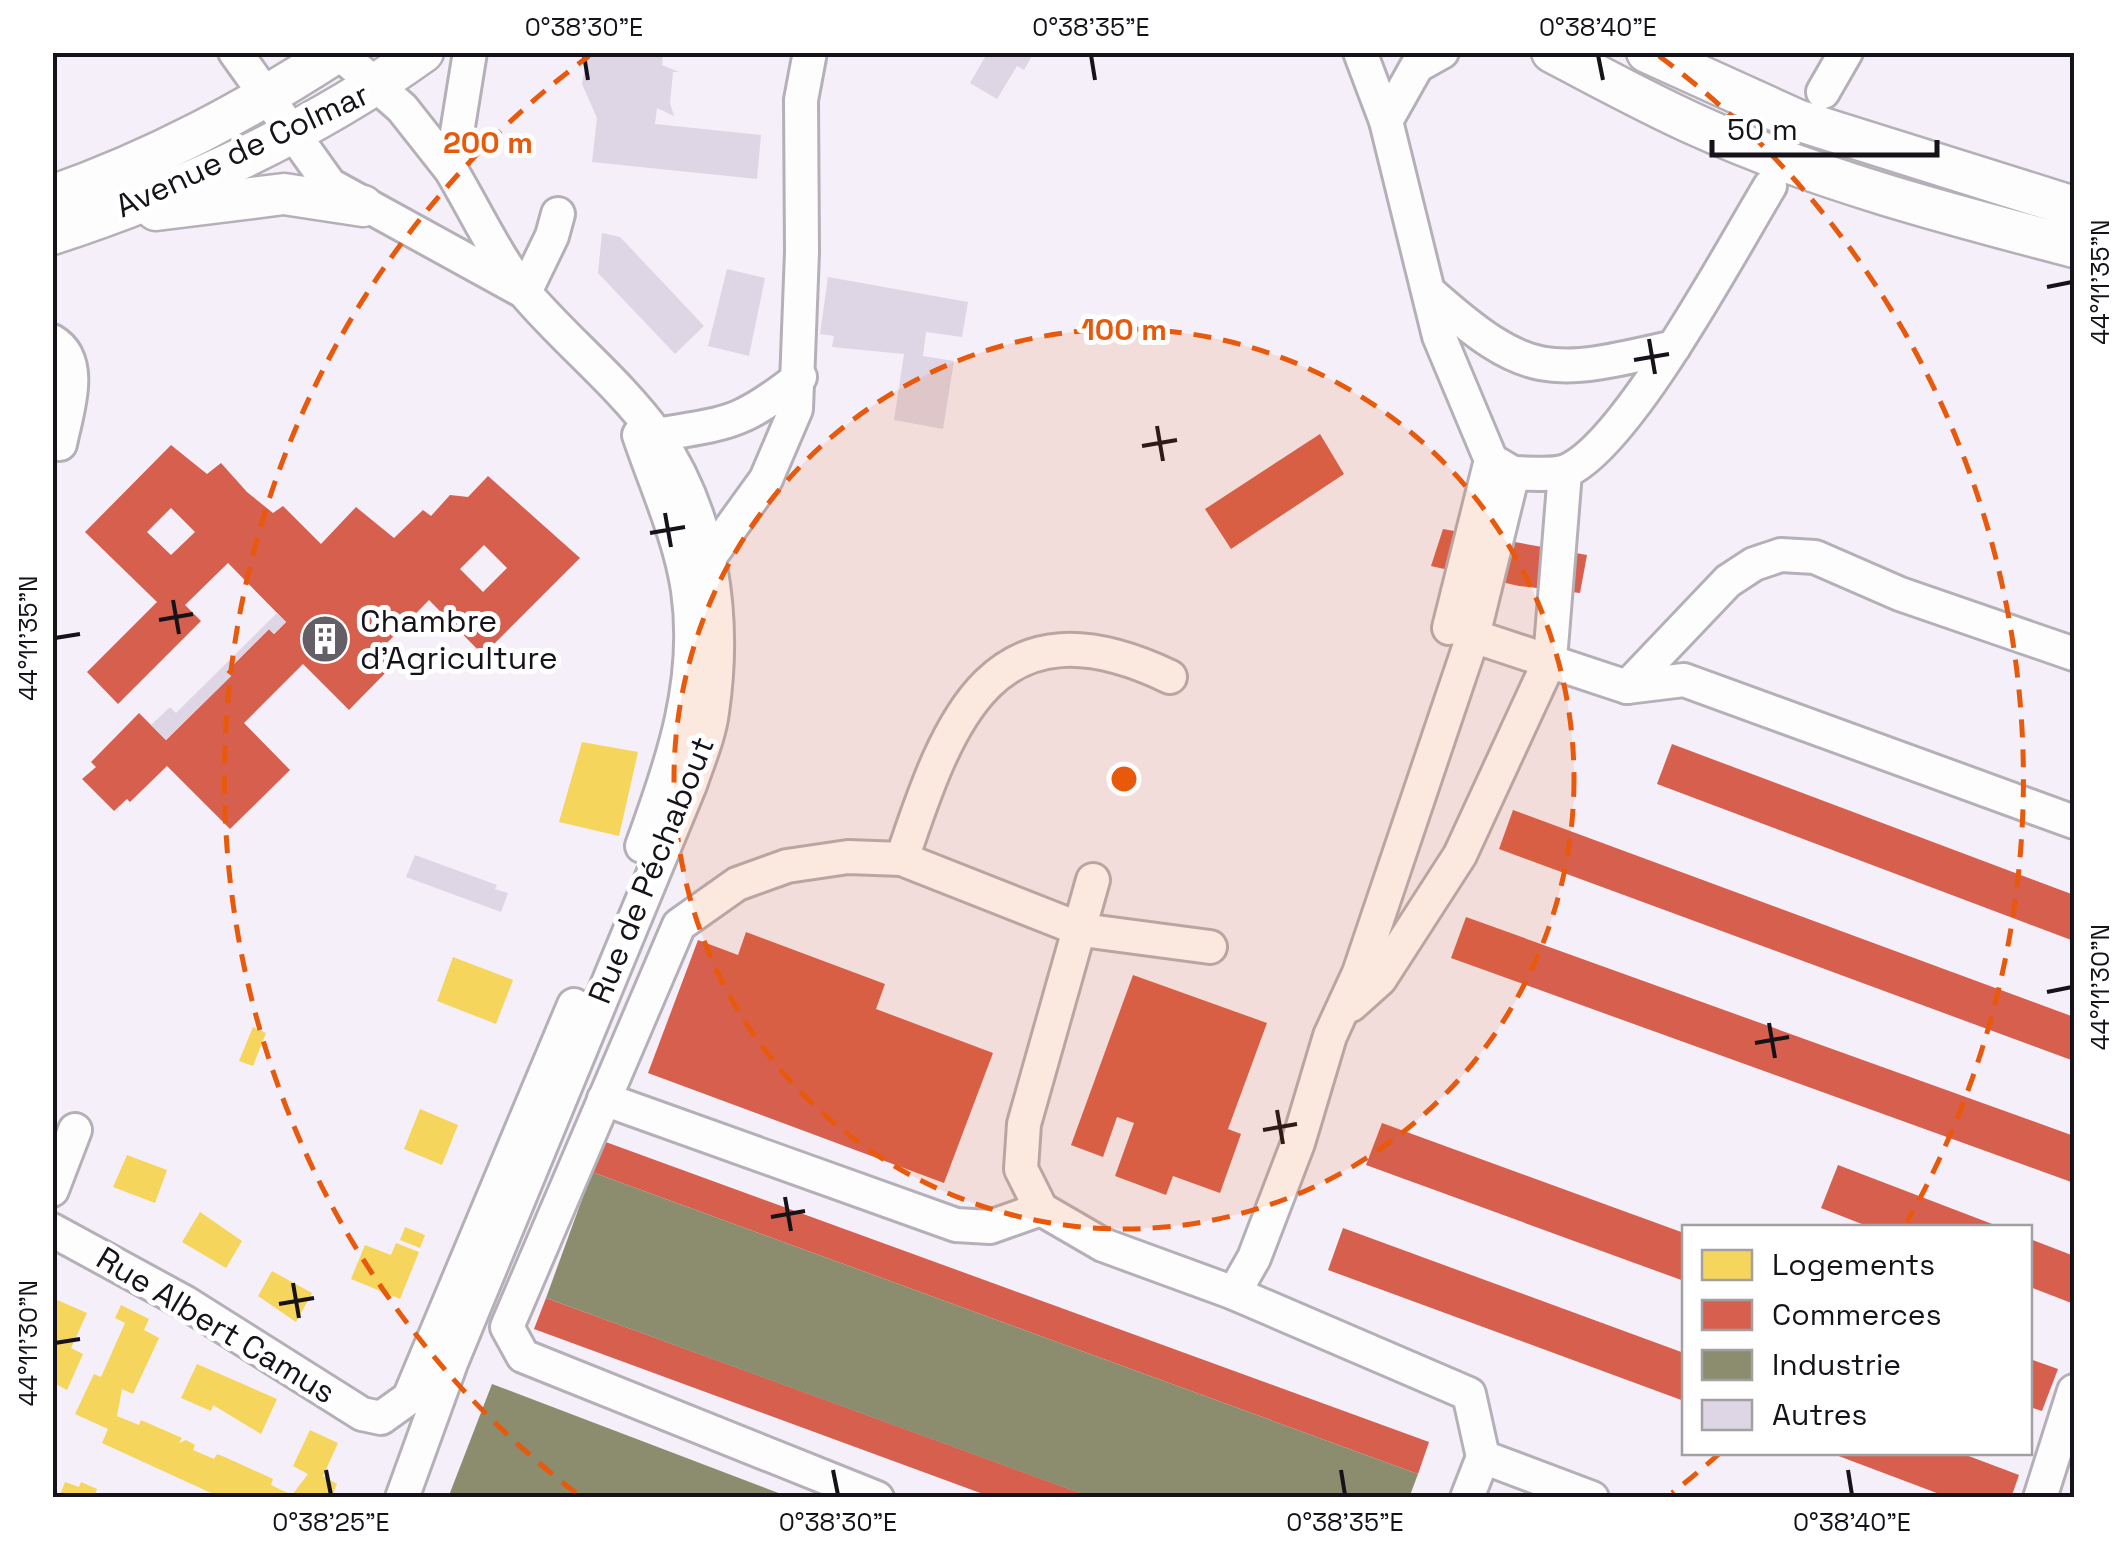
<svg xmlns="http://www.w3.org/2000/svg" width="2127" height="1550" font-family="'Space Grotesk',sans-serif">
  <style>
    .homes { fill: #f6d55c }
    .shops { fill: #d6604d; fill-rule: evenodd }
    .industry { fill: #8c8c6e }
    .building { fill: #ded6e4 }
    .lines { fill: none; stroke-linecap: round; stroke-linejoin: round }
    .minor-casing { stroke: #b5b0b8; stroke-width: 38 }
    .major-casing { stroke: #b5b0b8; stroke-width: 45 }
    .minor { stroke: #fefdfe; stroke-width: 32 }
    .major { stroke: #fefdfe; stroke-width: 40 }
    .ticks { fill: none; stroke: #161219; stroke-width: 4 }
    .ring { fill: none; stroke: #e8590c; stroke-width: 5; stroke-dasharray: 18 12 }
    .labels { text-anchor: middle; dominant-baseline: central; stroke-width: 10; stroke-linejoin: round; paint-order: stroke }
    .street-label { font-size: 32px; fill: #161219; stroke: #fff }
    .poi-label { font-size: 32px; fill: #161219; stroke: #fff; text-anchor: start }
    .centre { fill: #e8590c; stroke: #fff; stroke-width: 5 }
    .ring-label { font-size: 30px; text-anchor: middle; font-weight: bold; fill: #e8590c; stroke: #fff; stroke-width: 10; stroke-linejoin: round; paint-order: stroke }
    .neatline { fill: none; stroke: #161219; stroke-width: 4 }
    .ticks-label { font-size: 25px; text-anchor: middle; fill: #161219 }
  </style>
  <rect width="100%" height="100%" fill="#f5eff9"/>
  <g class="homes">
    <path d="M582,742L638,752L619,836L559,822Z"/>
    <path d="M453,957L513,980L496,1024L437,1001Z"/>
    <path d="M253,1027L266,1033L253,1066L239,1061Z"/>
    <path d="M420,1109L458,1125L442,1165L404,1149Z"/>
    <path d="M127,1155L167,1170L155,1203L113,1187Z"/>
    <path d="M200,1212L242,1241L226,1268L182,1242Z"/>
    <path d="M405,1227L425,1235L420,1248L400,1240Z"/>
    <path d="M396,1243L419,1252L400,1299L351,1279L365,1245L391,1255Z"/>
    <path d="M272,1271L312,1293L296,1322L258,1296Z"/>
    <path d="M55,1299L87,1313L71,1348L83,1354L67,1390L52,1382Z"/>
    <path d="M121,1305L149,1319L144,1330L159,1338L133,1394L122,1389L117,1416L139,1425L141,1420L182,1438L179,1443L186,1440L195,1445L193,1450L214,1459L217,1454L227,1458L273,1479L271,1485L292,1495L308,1474L293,1466L310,1430L338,1443L323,1476L337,1484L331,1498H222L102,1443L108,1429L75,1414L94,1374L101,1377L125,1323L115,1318Z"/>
    <path d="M197,1364L277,1399L261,1434L213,1405L211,1411L181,1398Z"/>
    <path d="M65,1482L79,1487L81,1482L97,1489L94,1498H59Z"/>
  </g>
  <g class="shops">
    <path d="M1320,434L1344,474L1231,549L1205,509Z"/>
    <path d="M171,445L207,474L221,463L247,492L273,513L283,506L321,544L356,507L394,538L423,510L431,516L450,495L468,497L488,476L580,558L483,655L429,600L386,644L400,658L349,710L303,664L244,723L290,770L230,829L167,766L130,802L127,799L114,811L82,779L96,767L91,762L139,713L166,740L231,676L226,672L269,629L274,634L286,622L228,563L185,605L201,621L118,704L87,672L157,602L85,532ZM171,508L195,532L171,555L147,532ZM484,545L507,568L483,592L460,569Z"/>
    <path d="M1443,529L1587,555L1580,593L1519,586L1431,566Z"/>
    <path d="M1672,744L2074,895V941L1657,784Z"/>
    <path d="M1513,810L2074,1017V1061L1499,849Z"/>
    <path d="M1466,917L2074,1136V1183L1451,958Z"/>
    <path d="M746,932L885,984L876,1009L993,1053L944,1183L648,1073L698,940L738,955Z"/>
    <path d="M1133,975L1267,1023L1228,1129L1241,1134L1220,1193L1173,1176L1166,1195L1115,1176L1134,1123L1117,1117L1103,1157L1071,1145Z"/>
    <path d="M1382,1123L1684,1233V1281L1366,1165Z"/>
    <path d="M603,1141L1429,1442L1418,1474L592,1172Z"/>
    <path d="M1838,1165L2000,1227V1228H1872L1821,1208Z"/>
    <path d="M1343,1228L1684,1353V1401L1328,1270Z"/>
    <path d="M2030,1239L2074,1256V1304L2030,1287Z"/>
    <path d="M546,1298L1091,1497V1498H994L534,1329Z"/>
    <path d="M2030,1359L2058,1369L2042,1411L2030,1407Z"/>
    <path d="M1828,1452H1958L2019,1475L2011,1498H1950Z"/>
  </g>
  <g class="industry">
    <path d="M592,1172L1418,1474L1409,1498H1093L546,1298Z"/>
    <path d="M492,1384L789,1497V1498H448Z"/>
  </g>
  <g class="building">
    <path d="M588,52H663L662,65L679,72H673L670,103L674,116L657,108L655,124L761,135L757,179L592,162L597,118L582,84Z"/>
    <path d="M988,52H1034L1024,70L1017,66L997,99L970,83Z"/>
    <path d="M602,233L620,237L704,326L675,354L598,273Z"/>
    <path d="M727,269L765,278L749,356L708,346Z"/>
    <path d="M828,277L968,302L962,337L926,332L923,356L954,361L943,429L894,420L904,354L832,347L834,336L820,334Z"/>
    <path d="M277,613L286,622L274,634L269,629L226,672L231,676L166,740L151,725L170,707L176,713Z"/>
    <path d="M415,855L497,885L495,889L508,893L501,912L406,877Z"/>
  </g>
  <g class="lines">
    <g class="minor-casing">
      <g id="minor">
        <path d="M235,52L330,185L521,290"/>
        <path d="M338,52L402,108L451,170"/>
        <path d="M1360,52L1386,121L1439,336L1491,460L1513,473"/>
        <path d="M1823,92L1846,52"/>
        <path d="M1386,121L1417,66L1442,52"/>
        <path d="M525,292L552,236L558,214"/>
        <path d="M1429,292C1528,380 1549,376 1674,347"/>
        <path d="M52,341C86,361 66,413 60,444"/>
        <path d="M639,435C656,485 680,537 688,590C701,680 673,762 642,846"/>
        <path d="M656,435C729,423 741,424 800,377"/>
        <path d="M709,558L766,479L796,409L802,252L801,100L810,52"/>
        <path d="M1449,628L1491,460"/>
        <path d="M1473,636L1627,687L1684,680L2074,822"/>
        <path d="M1627,687L1728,581L1754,564L1781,555L1815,557L1900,594L2074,654"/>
        <path d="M902,859C949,718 994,593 1170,677"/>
        <path d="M1093,880L1024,1124L1021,1169L1041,1209L1103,1245L1234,1293L1469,1394L1483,1457L1592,1498"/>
        <path d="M1351,1005L1380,979L1460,855L1550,660L1565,472"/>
        <path d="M604,1099L956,1225L990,1227L1041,1209"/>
        <path d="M52,1190L75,1130"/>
        <path d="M52,1230L186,1303L362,1414L381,1418L409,1398L574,1005"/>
        <path d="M1234,1293L1254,1258L1298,1143L1330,1036L1359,973L1473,636L1513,473C1528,473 1552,476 1566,471C1627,446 1733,247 1770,186"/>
        <path d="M402,1498L451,1363L690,785C698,761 709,736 712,712C726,616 712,515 656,434C619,383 567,342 526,294C497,258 475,210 451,170L470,52"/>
        <path d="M877,1498L523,1356L507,1327L679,925L737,884L787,866L848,857L902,859L1082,930L1210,947"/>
        <path d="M1467,1498L1483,1457"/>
        <path d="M2040,1498L2074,1391"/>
      </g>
    </g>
    <g class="major-casing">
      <g id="major">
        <path d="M1552,52C1600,77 1647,103 1696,125C1815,179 1948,214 2074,247"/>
        <path d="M1647,52L1797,120L2074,207"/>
        <path d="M52,196C155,160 246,111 337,52"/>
        <path d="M156,210L284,194L363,206"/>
        <path d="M52,234C181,192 313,131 423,52"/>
      </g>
    </g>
    <use href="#minor" class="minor"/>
    <use href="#major" class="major"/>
  </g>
  <path class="ticks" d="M584,55L588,80M1091,55L1095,80M1598,55L1603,80M2047,287L2072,282M1649,339L1655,374M1634,360L1669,354M1157,426L1163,461M1142,446L1177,440M665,513L671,547M650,533L685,527M173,600L179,634M159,620L193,614M55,638L80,634M2047,992L2072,987M1769,1023L1775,1058M1755,1043L1789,1037M1277,1110L1283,1144M1263,1130L1297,1124M785,1197L791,1231M771,1217L805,1211M293,1283L299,1318M279,1304L314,1298M55,1343L80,1339M326,1470L331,1495M833,1470L838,1495M1341,1470L1345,1495M1848,1470L1852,1495"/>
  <circle cx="1124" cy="779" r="450" fill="#e8590c" fill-opacity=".12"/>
  <g class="ring">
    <circle cx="1124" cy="779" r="450"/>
    <path d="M1720 1453A900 900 0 0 1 1672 1493M576 1493A900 900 0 0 1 589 56M1659 56A900 900 0 0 1 1907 1222"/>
  </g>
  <defs>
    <g id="building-disc" transform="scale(2.5)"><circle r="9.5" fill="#645f67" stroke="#fff"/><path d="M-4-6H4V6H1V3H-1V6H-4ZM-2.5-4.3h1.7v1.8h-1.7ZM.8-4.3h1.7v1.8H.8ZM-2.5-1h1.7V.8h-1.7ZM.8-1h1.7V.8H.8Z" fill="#fff"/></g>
  </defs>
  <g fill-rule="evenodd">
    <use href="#building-disc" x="325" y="639"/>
  </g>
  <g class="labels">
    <g class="street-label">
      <text transform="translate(242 150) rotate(-25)">Avenue de Colmar</text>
      <text transform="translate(651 870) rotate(-68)">Rue de Péchabout</text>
      <text transform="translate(216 1325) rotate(31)">Rue Albert Camus</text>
    </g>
    <g class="poi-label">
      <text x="360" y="621">Chambre<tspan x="360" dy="37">d'Agriculture</tspan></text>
    </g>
  </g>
  <circle cx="1124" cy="779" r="15" class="centre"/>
  <g class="ring-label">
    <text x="488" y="153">200 m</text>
    <text x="1124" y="340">100 m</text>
  </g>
  <rect width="2127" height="1550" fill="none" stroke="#ffffff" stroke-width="110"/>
  <rect x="1682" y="1225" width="350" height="230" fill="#ffffff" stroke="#a2a0a3" stroke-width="2.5"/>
  <rect x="1702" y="1250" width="50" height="30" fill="#f6d55c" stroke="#a2a0a3" stroke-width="2.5"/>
  <text x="1772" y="1275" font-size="30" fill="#161219">Logements</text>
  <rect x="1702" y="1300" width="50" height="30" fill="#d6604d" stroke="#a2a0a3" stroke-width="2.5"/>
  <text x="1772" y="1325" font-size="30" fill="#161219">Commerces</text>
  <rect x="1702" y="1350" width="50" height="30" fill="#8c8c6e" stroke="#a2a0a3" stroke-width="2.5"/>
  <text x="1772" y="1375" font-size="30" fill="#161219">Industrie</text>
  <rect x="1702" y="1400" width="50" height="30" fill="#ded6e4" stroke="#a2a0a3" stroke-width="2.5"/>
  <text x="1772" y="1425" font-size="30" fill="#161219">Autres</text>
  <path d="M1712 140v15h225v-15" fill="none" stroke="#161219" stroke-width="5"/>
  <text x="1727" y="140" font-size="30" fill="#161219" stroke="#ffffff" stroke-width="8" paint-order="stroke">50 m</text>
  <rect x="55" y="55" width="2017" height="1440" class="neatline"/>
  <g class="ticks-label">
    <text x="584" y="36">0°38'30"E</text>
    <text x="1091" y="36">0°38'35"E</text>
    <text x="1598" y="36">0°38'40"E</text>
    <text transform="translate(2100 282) rotate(-90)" y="9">44°11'35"N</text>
    <text transform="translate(28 638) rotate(-90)" y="9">44°11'35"N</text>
    <text transform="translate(2100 987) rotate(-90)" y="9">44°11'30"N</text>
    <text transform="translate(28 1343) rotate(-90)" y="9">44°11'30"N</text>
    <text x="331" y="1531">0°38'25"E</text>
    <text x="838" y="1531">0°38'30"E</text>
    <text x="1345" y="1531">0°38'35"E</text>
    <text x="1852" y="1531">0°38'40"E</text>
  </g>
</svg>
